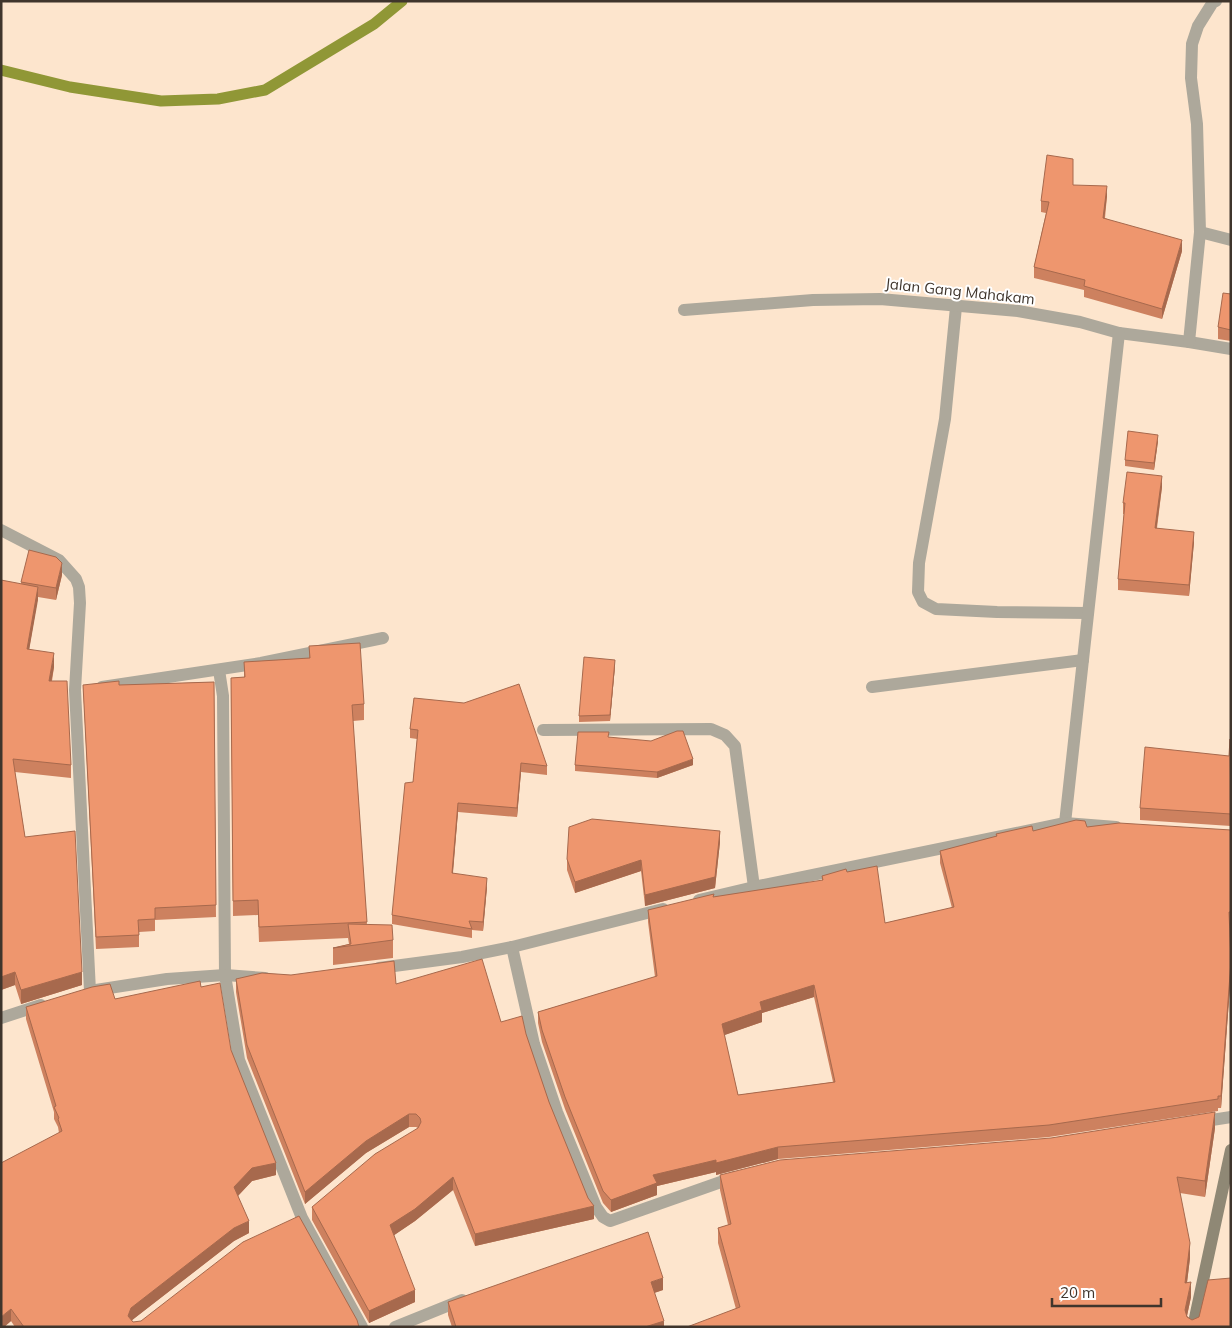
<svg xmlns="http://www.w3.org/2000/svg" width="1232" height="1328" font-family="Mulish,sans-serif">
  <style>
    .lines { fill: none; stroke-linecap: round; stroke-linejoin: round }
    .stream { stroke: #909736; stroke-width: 11 }
    .minor { stroke: #ada89b; stroke-width: 12 }
    .secondary { stroke: #8f8875; stroke-width: 12 }
    .wall { fill: #cd815f; fill-rule: evenodd }
    .shaded-wall { fill: #a7694d }
    .building { fill: #ee966e; stroke: #a7694d; fill-rule: evenodd }
    .labels { text-anchor: middle; dominant-baseline: central; stroke-width: 4; stroke-linejoin: round; paint-order: stroke }
    .street-label { font-size: 15px; fill: #3f352c; stroke: #fff }
  </style>
  <rect width="100%" height="100%" fill="#fde5cd"/>
  <g class="lines">
    <path class="stream" d="M1,70L70,87L161,101L218,99L265,90L374,24L402,1"/>
    <g class="minor">
      <path d="M1200,232L1231,240"/>
      <path d="M956,307L945,419L919,563L918,592L923,602L936,609L997,612L1088,613"/>
      <path d="M684,310L813,300L880,299L1018,311L1080,322L1119,333L1189,342L1231,349"/>
      <path d="M1189,342L1200,232L1197,124L1191,78L1192,44L1198,26L1213,2L1216,1"/>
      <path d="M1,530L59,560L76,579L79,587L80,603L75,690L90,991"/>
      <path d="M219,670L223,696L225,975L239,1060L302,1218L362,1327"/>
      <path d="M102,687L261,663L383,638"/>
      <path d="M872,687L1083,660"/>
      <path d="M543,730L711,729L725,735L735,746L754,887"/>
      <path d="M1065,823L1119,333"/>
      <path d="M699,900L754,887L1065,823L1116,827"/>
      <path d="M512,947L534,1044L557,1112L596,1207L603,1217L610,1221L735,1177"/>
      <path d="M379,968L462,957L512,947L663,909"/>
      <path d="M96,990L167,979L225,975L265,978"/>
      <path d="M1,1018L41,1005"/>
      <path d="M1199,1122L1231,1117"/>
      <path d="M395,1327L462,1300"/>
    </g>
    <path class="secondary" d="M1193,1327L1231,1150"/>
  </g>
  <g class="wall">
    <path d="M1073,185L1107,196L1105,218L1182,251L1162,319L1084,297V290L1034,278V267L1046,213L1041,212V201Z"/>
    <path d="M1231,294V341L1218,339V327Z"/>
    <path d="M1158,441L1154,470L1125,466V460Z"/>
    <path d="M1162,487L1157,528L1194,542L1189,596L1118,590V579L1124,514H1123V503Z"/>
    <path d="M62,575L56,600L38,597L29,649L54,667L52,681L71,765V778L15,772L25,837L82,985L21,1004L15,985L1,990L21,582Z"/>
    <path d="M309,646L364,704V720L353,721L367,925L393,940V958L333,965V948L349,944L348,938L259,942L258,915L233,916L231,678L244,677V662L309,658Z"/>
    <path d="M615,666L610,721L579,722V716Z"/>
    <path d="M214,682L216,917L155,920V931L139,932V947L96,949L83,685H119Z"/>
    <path d="M414,698L547,766V775L521,772L517,817L458,812L453,873L487,887L483,931L472,930V938L392,924V915L413,782L417,739L410,738V729Z"/>
    <path d="M609,737L693,765L657,778L575,771V765Z"/>
    <path d="M1231,739V826L1140,820V808L1229,756Z"/>
    <path d="M1087,827L1231,830V924H1229L1231,973L1221,1108H1218V1111L1049,1137L778,1159L716,1175V1172L657,1186V1195L611,1212L603,1203L565,1109L542,1042L538,1023V1012L655,977L648,922V910L714,897L822,881V876L847,872L885,923L952,908L940,863V851L996,837V834ZM814,997L833,1082L738,1095L724,1035L762,1022V1013Z"/>
    <path d="M720,842L715,888L645,906L641,871L575,893L567,870V859Z"/>
    <path d="M236,979L396,984L501,1022L526,1034L549,1102L594,1219L475,1246L453,1190L415,1221L394,1235L415,1302L369,1323L312,1220V1207L418,1128L416,1127H409L366,1153L305,1204L247,1058L236,992Z"/>
    <path d="M201,987L231,1050L276,1175L252,1181L238,1196L249,1233L234,1241L132,1320L133,1322L359,1327H15L11,1321L4,1327H1L59,1133L58,1127L54,1119V1112L26,1019V1007L115,999Z"/>
    <path d="M1215,1128L1205,1197L1180,1193L1190,1258L1187,1283L1191,1297L1187,1316L1192,1320L1199,1317L1231,1327L736,1309L718,1243V1228L728,1225L720,1190V1175Z"/>
    <path d="M663,1290L654,1293L664,1327H452L448,1315V1302Z"/>
  </g>
  <g class="shaded-wall">
    <path d="M1107,186V196L1103,228V218Z"/>
    <path d="M1182,240V251L1162,319V309Z"/>
    <path d="M1158,435V441L1154,470V463Z"/>
    <path d="M1162,476V487L1155,539V528Z"/>
    <path d="M1194,532V542L1189,596V585Z"/>
    <path d="M62,563V575L56,600V588Z"/>
    <path d="M38,587V600L27,662V649Z"/>
    <path d="M54,653V667L49,694V681Z"/>
    <path d="M615,660V666L610,721V715Z"/>
    <path d="M693,759V765L657,778V772Z"/>
    <path d="M521,763V772L517,817V808Z"/>
    <path d="M458,803V812L452,882V873Z"/>
    <path d="M720,831V842L715,888L645,906V895Z"/>
    <path d="M641,860V871L575,893V882Z"/>
    <path d="M487,878V887L483,931V922Z"/>
    <path d="M1231,961V973L1221,1108V1096Z"/>
    <path d="M15,972V985L1,990V977Z"/>
    <path d="M82,972V985L21,1004V990Z"/>
    <path d="M814,985V997L762,1013V1022L722,1036V1024L760,1002Z"/>
    <path d="M1215,1112V1128L1205,1197V1181Z"/>
    <path d="M409,1114V1127L366,1153L305,1204V1192L366,1141Z"/>
    <path d="M778,1147V1159L716,1175V1163Z"/>
    <path d="M716,1160V1172L657,1186V1195L611,1212V1200L653,1175Z"/>
    <path d="M276,1163V1175L252,1181L234,1200V1187L252,1168Z"/>
    <path d="M453,1177V1190L415,1221L390,1238V1225Z"/>
    <path d="M594,1206V1219L475,1246V1234Z"/>
    <path d="M249,1221V1233L234,1241L131,1321L128,1316L131,1308L234,1228Z"/>
    <path d="M1190,1243V1258L1185,1298V1283Z"/>
    <path d="M663,1278V1290L651,1294V1282Z"/>
    <path d="M1191,1282V1297L1185,1325V1310Z"/>
    <path d="M415,1290V1302L369,1323V1311Z"/>
    <path d="M11,1309V1321L4,1327H1V1317Z"/>
    <path d="M664,1321V1327H645Z"/>
  </g>
  <g class="building">
    <path d="M1047,155L1073,159V185L1107,186L1103,218L1182,240L1162,309L1084,286L1085,280L1034,267L1049,202L1041,201Z"/>
    <path d="M1223,293L1231,294V330L1218,327Z"/>
    <path d="M1128,431L1158,435L1154,463L1125,460Z"/>
    <path d="M1127,472L1162,476L1155,528L1194,532L1189,585L1118,579L1125,503H1123Z"/>
    <path d="M29,550L56,557L62,563L56,588L21,582Z"/>
    <path d="M1,580L38,587L27,649L54,653L49,681H67L71,765L13,759L25,837L75,831L82,972L21,990L15,972L1,977Z"/>
    <path d="M360,643L364,704L352,705L367,922L259,927L258,900L233,901L231,678L245,677L244,662L310,658L309,646Z"/>
    <path d="M584,657L615,660L610,715L579,716Z"/>
    <path d="M119,681V685L214,682L216,905L155,908V919L138,920L139,935L96,937L83,685Z"/>
    <path d="M519,684L547,766L521,763L517,808L458,803L452,873L487,878L483,922L469,921L472,929L392,915L405,783L413,782L418,730L410,729L414,698L464,703Z"/>
    <path d="M677,731H683L693,759L657,772L575,765L578,732H609L608,737L651,741Z"/>
    <path d="M1230,739L1231,814L1140,808L1145,747L1229,756Z"/>
    <path d="M592,819L720,831L715,877L645,895L641,860L575,882L567,859L569,827Z"/>
    <path d="M1076,820L1085,821L1087,827L1119,823L1231,830V912H1229L1231,961L1221,1096H1218V1099L1049,1125L778,1147L716,1163V1160L653,1175L657,1183L611,1200L603,1191L565,1097L542,1030L538,1012L657,976L648,910L714,894L713,897L823,880L822,876L846,869L847,872L877,866L885,923L954,907L940,851L997,836L996,834L1032,826L1033,831ZM814,985L835,1082L738,1095L722,1024L762,1010L760,1002Z"/>
    <path d="M348,924L392,925L393,940L333,948L351,944Z"/>
    <path d="M482,959L501,1022L522,1016L526,1034L549,1102L588,1198L594,1206L475,1234L453,1177L415,1209L390,1225L415,1290L369,1311L312,1207L375,1154L418,1128L421,1122L420,1118L416,1114H409L366,1141L305,1192L247,1045L236,979L262,973L291,975L394,961L396,984Z"/>
    <path d="M200,981L201,987L220,983L231,1050L276,1163L252,1168L234,1187L249,1221L234,1228L131,1308L128,1316L133,1322L141,1321L243,1242L299,1216L357,1320L359,1327H24L11,1309L1,1317V1163L62,1131L58,1119L59,1118L54,1107L56,1106L26,1007L92,987L110,984L115,999Z"/>
    <path d="M1215,1112L1205,1181L1177,1177L1190,1243L1185,1283L1191,1282L1185,1310L1187,1317L1192,1320L1199,1317L1208,1280L1231,1278V1327H687L740,1307L718,1228L731,1224L720,1175L780,1160L1051,1138Z"/>
    <path d="M648,1232L663,1278L651,1282L664,1321L645,1327H456L448,1302Z"/>
  </g>
  <g class="labels">
    <g class="street-label">
      <text transform="translate(960 291) rotate(6)">Jalan Gang Mahakam</text>
    </g>
  </g>
  <rect width="1232" height="1328" fill="none" stroke="#3f352c" stroke-width="5"/>
  <path d="M1052 1298v8h109v-8" fill="none" stroke="#3f352c" stroke-width="2.5"/>
  <text x="1060" y="1298" font-size="15" fill="#3f352c" stroke="#ffffff" stroke-width="4" paint-order="stroke">20 m</text>
</svg>
